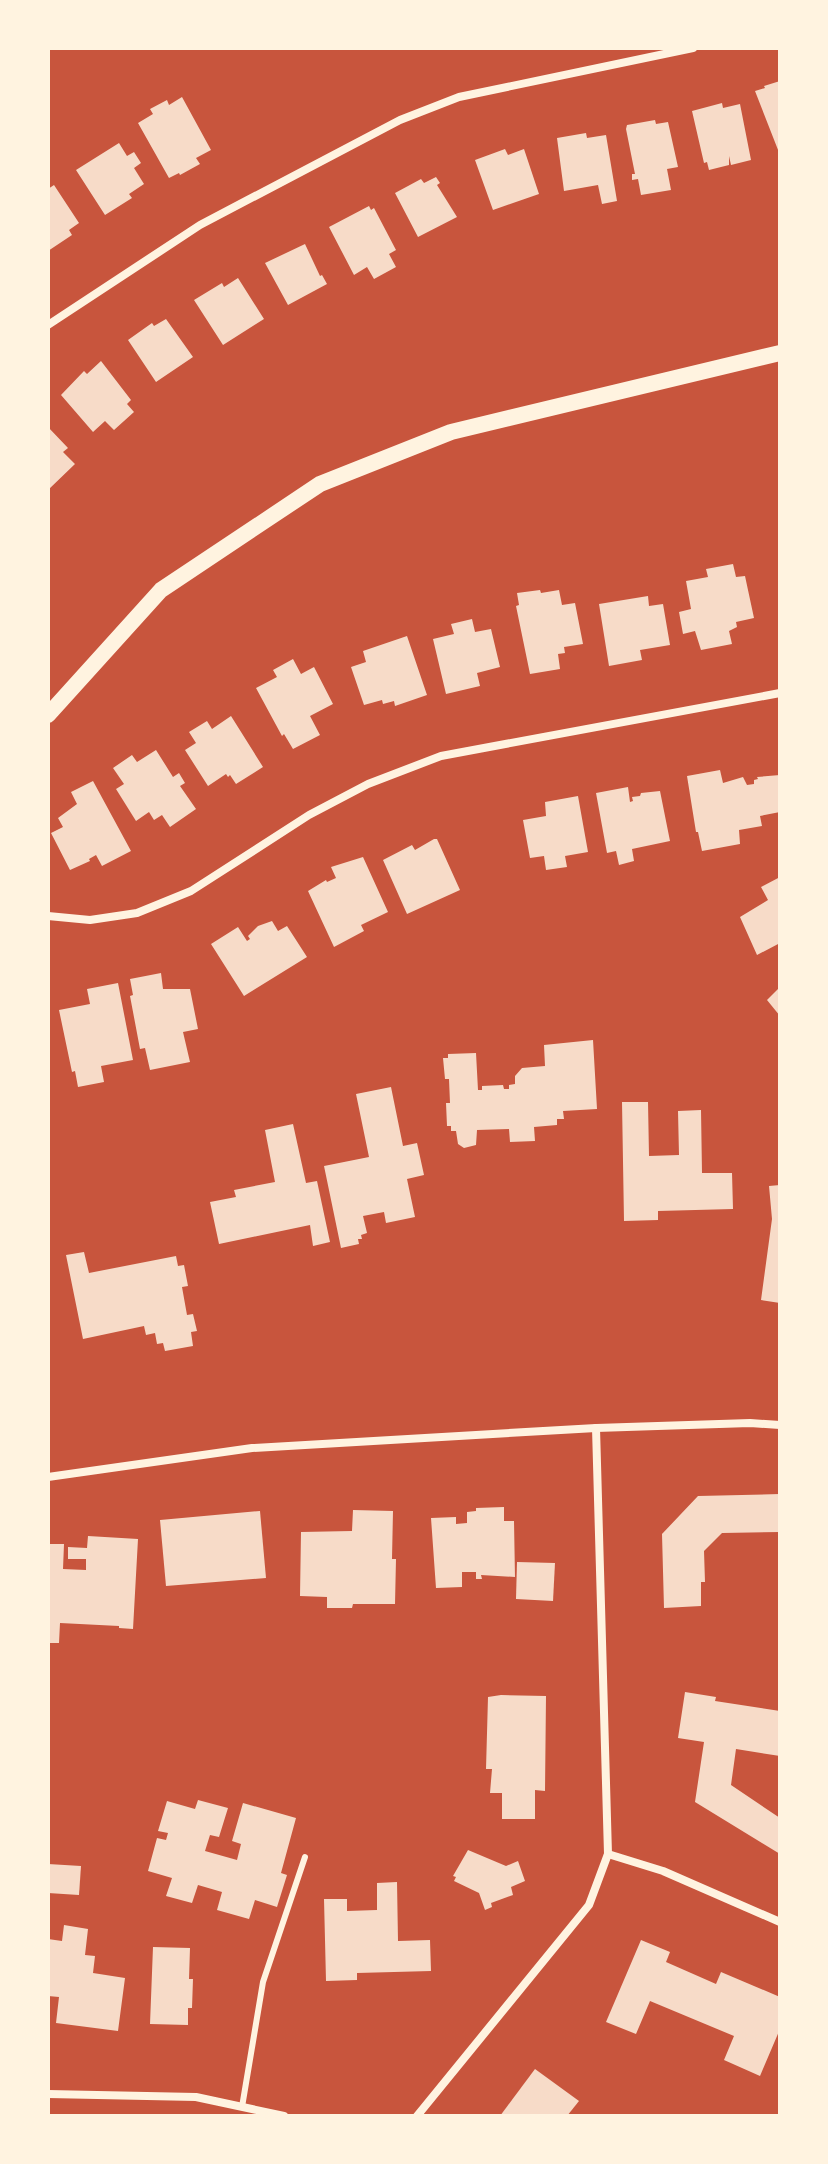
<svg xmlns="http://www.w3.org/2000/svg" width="828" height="2164" font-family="Rubik,sans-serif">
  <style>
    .building { fill: #f7dbc8 }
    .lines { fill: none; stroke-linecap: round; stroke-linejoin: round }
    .service { stroke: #fff3e0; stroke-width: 6 }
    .minor { stroke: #fff3e0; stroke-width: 8 }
    .secondary { stroke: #fff3e0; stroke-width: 16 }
  </style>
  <rect width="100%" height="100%" fill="#c8553d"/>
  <g class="building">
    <path d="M780,81V155L755,91L765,88L764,86Z"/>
    <path d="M182,97L211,150L196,158L200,164L180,175L179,173L169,178L138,123L153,114L150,109L167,100L169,105Z"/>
    <path d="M722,103L723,108L740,104L751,160L731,165L729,156V165L709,170L707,162L704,163L692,111Z"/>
    <path d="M655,120L656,124L668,122L678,167L667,169L671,190L641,195L638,179L632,180V174H635L626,129L627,125Z"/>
    <path d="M586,133L587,138L606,135L617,201L602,204L598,185L564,191L557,138Z"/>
    <path d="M119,143L127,156L134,152L141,163L134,168L144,184L129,194L132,198L105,215L76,170Z"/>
    <path d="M505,149L508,155L524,149L539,194L493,210L475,160Z"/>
    <path d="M436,177L440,183L437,185L457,217L418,237L395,193L421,179L424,183Z"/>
    <path d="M54,185L79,223L69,230L72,235L48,251V189Z"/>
    <path d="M369,206L371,210L374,208L396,250L389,254L396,267L374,279L367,267L354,275L329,227Z"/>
    <path d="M305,244L320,276L322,275L327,284L288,305L265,263Z"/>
    <path d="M238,278L264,319L223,345L194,300L222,283L224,287Z"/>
    <path d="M166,319L193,357L156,382L128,340L152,323L154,326Z"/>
    <path d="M101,361L131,400L127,404L134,412L114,430L105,421L93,432L61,395L84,371L87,374Z"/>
    <path d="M48,427L68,448L63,452L75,464L48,490Z"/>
    <path d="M733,564L736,577L745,576L754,618L736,622L737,627L729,631L732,644L701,650L695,631L683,634L679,612L691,609L686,581L708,577L706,569Z"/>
    <path d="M540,590L541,593L559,590L562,605L575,603L583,644L564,647L565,653L558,654L560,669L530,674L516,606L519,605L517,593Z"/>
    <path d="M648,596L649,606L663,604L670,645L640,650L642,660L609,666L599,604Z"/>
    <path d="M472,619L475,632L491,629L500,667L477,673L480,686L446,694L433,639L454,634L451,624Z"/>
    <path d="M407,636L427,695L395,706L394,701L383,704L382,700L364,705L351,667L366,662L363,651Z"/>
    <path d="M293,659L301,674L314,667L333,704L310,716L320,735L293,749L284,734L282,736L256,688L277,677L273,670Z"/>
    <path d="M231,716L263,767L236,784L230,775L228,777L226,774L208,786L185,750L196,743L189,732L207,721L212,729Z"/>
    <path d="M156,750L173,777L179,773L185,783L180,786L196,809L170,827L162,815L154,820L149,812L136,821L116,789L124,784L113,768L132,755L137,762Z"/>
    <path d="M720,770L723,783L743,777L747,785L754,784V780L758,779L757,777L780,775V812L760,816L762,826L739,830L740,844L702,851L698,832H696L687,776Z"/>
    <path d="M93,781L131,851L102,866L96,855L89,859L90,861L70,870L51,833L63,827L58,818L77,804L71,792Z"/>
    <path d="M628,787L630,802L633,801L632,797L640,796L641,793L660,791L670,841L632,849L634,861L619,865L616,851L607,853L596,793Z"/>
    <path d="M578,796L588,852L565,856L567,867L546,870L544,856L530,858L523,820L546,816L545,802Z"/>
    <path d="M434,839H437L460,890L407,914L383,860L412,845L415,850Z"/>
    <path d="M363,857L388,912L361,925L364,931L334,947L308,891L326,880L327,882L336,878L331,867Z"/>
    <path d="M780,877V943L757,955L740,917L768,900L761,887Z"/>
    <path d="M272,921L278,931L287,926L307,957L244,996L211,944L238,927L247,941L250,939L248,936L258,926Z"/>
    <path d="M161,973L163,989H190L198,1029L183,1032L190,1062L150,1070L145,1048L140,1049L130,996L133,995L130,979Z"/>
    <path d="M118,983L133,1060L101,1066L104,1082L78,1087L75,1071L72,1072L59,1010L90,1004L87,989Z"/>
    <path d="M780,987V1016L767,1000Z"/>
    <path d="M593,1040L597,1109L563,1111L564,1119H557V1125L534,1127L535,1141L510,1142L509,1129L477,1130L476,1145L464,1148L458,1144L456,1131H451V1126H447L446,1103H450L449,1079H445L443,1058H448V1054L476,1053L478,1090H482V1086L503,1085L504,1089H509V1085L515,1084V1076L522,1068L545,1066L544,1045Z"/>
    <path d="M391,1087L403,1146L417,1143L424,1175L407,1179L415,1217L386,1223L384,1212L363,1216L367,1233L361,1235L362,1239H358L359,1244L341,1248L324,1166L369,1157L356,1094Z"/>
    <path d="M622,1102H648L649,1156L679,1155L678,1111L701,1110L702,1173H732L733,1209L658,1211V1220L624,1221Z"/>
    <path d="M293,1124L306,1183L317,1181L330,1242L313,1246L310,1225L219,1244L210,1202L236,1197L234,1190L275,1182L265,1130Z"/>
    <path d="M780,1185V1303L761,1300L772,1219L769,1186Z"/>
    <path d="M84,1252L89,1273L176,1256L178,1266L184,1265L188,1286L182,1287L187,1315L193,1314L197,1331L191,1332L193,1346L165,1351L163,1343L157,1344L155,1333L146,1335L144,1326L83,1339L66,1255Z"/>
    <path d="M780,1494V1532L722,1533L704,1551L705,1582H701V1606L664,1608L662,1534L698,1496Z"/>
    <path d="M504,1507V1521H514L515,1577L481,1575L482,1579H476V1572H462V1587L436,1588L431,1518L456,1517V1524L467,1523V1512L476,1511V1508Z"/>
    <path d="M353,1510L393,1511L392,1559H396L395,1604H353L352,1608H327V1597L300,1596L301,1532L352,1531Z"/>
    <path d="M260,1511L266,1578L166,1586L160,1520Z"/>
    <path d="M88,1536L138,1539L133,1629L119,1628V1626L60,1623L59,1643H48V1544H64L63,1569L86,1570V1559H68V1547L87,1548Z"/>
    <path d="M517,1562L555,1563L553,1601L516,1599Z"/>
    <path d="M685,1692L716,1697L715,1701L780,1711V1756L736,1749L731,1785L780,1818V1854L695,1802L704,1742L678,1738Z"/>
    <path d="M501,1695L546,1696L545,1791L535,1790V1819H502V1793H490L492,1769H486L488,1697Z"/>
    <path d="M198,1800L228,1808L219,1837L210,1835L205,1851L237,1860L241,1844L232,1841L243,1803L296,1818L281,1873L287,1875L277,1907L255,1900L249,1919L217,1910L222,1892L198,1885L192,1903L166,1896L172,1878L148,1871L157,1838L166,1840L168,1833L158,1831L167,1801L195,1809Z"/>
    <path d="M468,1850L506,1866L518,1861L525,1881L511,1887L513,1895L491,1903L492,1907L485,1910L479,1893L454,1881L456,1877L453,1876Z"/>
    <path d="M48,1864L81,1866L79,1895L48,1893Z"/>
    <path d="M397,1882L398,1941L430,1940L431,1971L357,1973V1980L326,1981L324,1899H347V1911L377,1910V1883Z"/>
    <path d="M64,1925L88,1929L85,1955L95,1956L93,1973L125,1978L118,2031L56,2023L59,1997L48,1996V1939L62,1941Z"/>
    <path d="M641,1940L670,1952L666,1962L716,1984L721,1972L780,1997V2029L760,2076L724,2060L734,2036L650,2001L636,2034L606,2022Z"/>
    <path d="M153,1947L190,1948L189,1979H193L192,2008H188V2025L150,2024Z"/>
    <path d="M535,2069L579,2101L567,2116H500Z"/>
  </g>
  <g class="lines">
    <path class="service" d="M242,2107L263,1982L305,1857"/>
    <g class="minor">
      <path d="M48,325L200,225L400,120L459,97L693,48"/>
      <path d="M48,916L90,920L137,913L191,891L309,815L368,784L441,756L780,693"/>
      <path d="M48,1477L252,1448L596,1428L750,1423L780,1425"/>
      <path d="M608,1854L663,1871L780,1922"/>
      <path d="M48,2094L196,2097L284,2116"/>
      <path d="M417,2116L589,1905L608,1854L596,1428"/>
    </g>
    <path class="secondary" d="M48,715L161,590L320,484L451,432L780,353"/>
  </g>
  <rect width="828" height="2164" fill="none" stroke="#fff3e0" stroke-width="100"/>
</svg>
